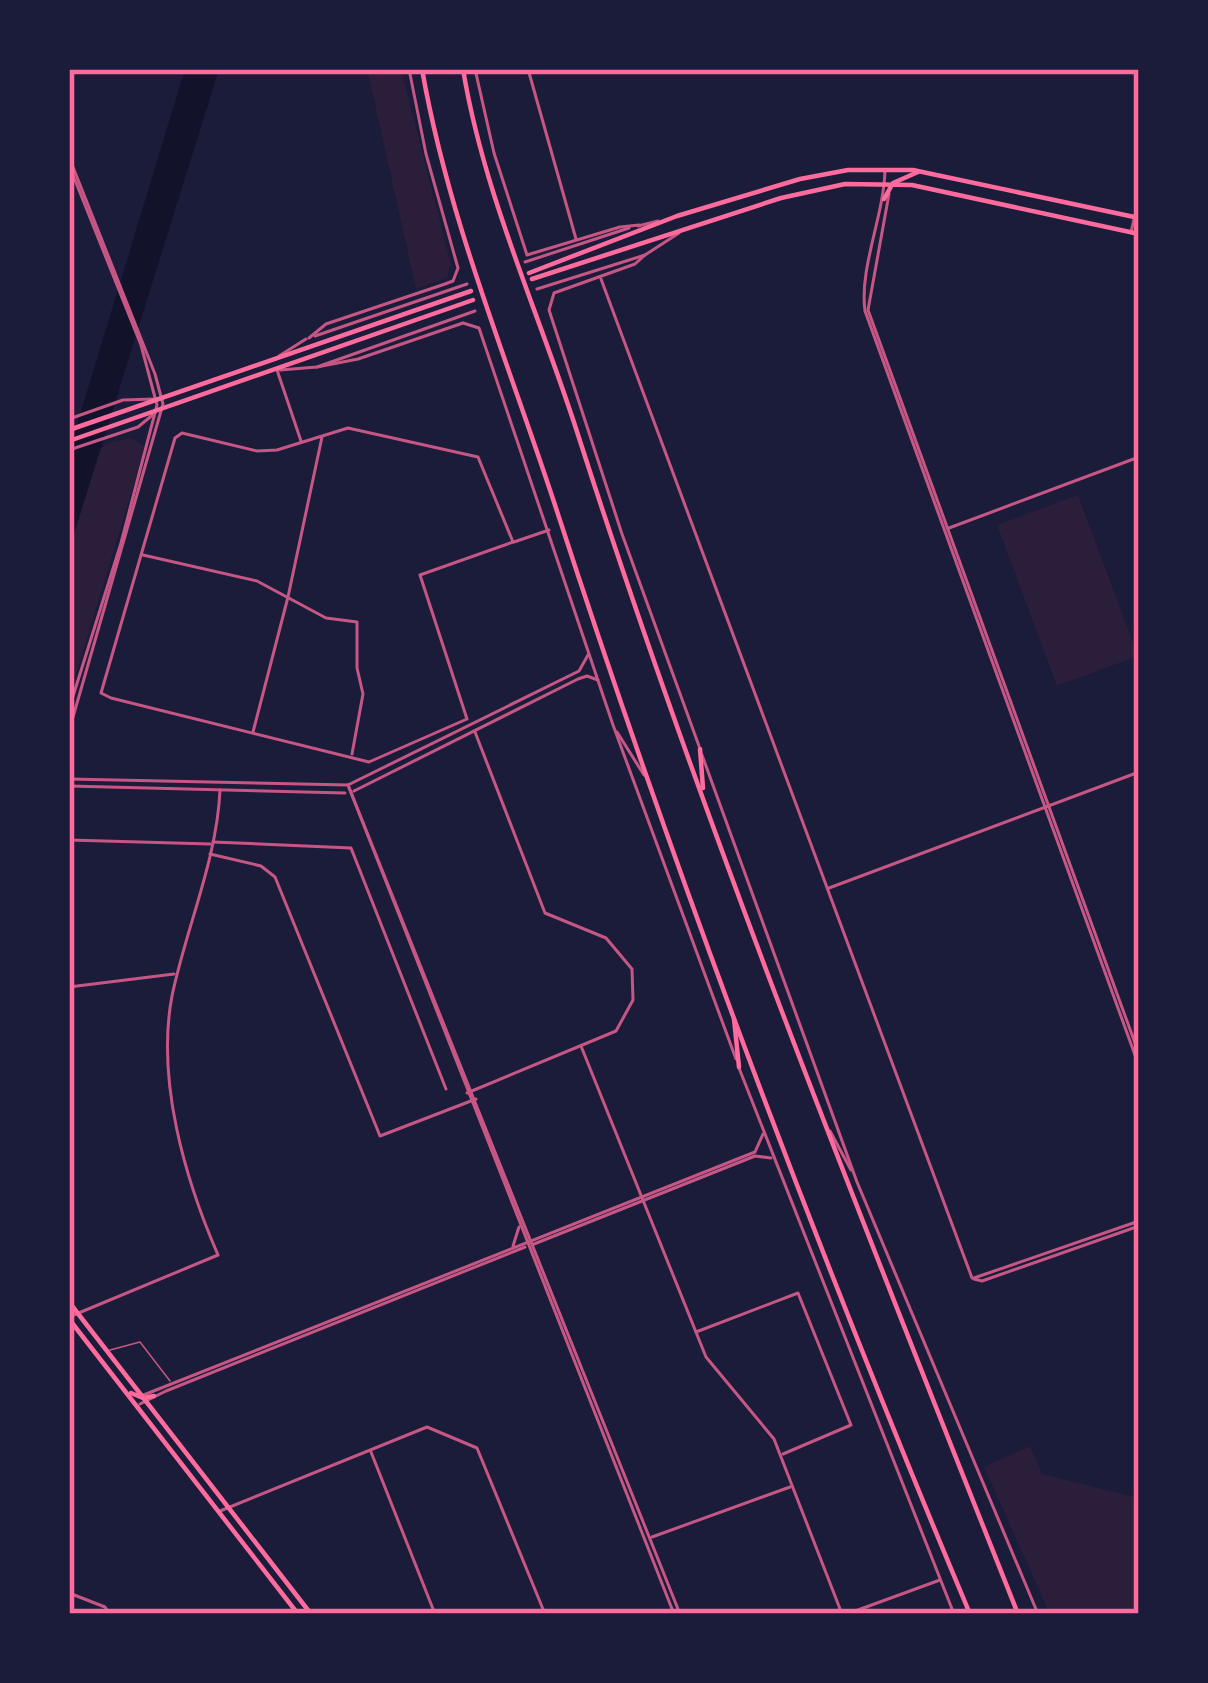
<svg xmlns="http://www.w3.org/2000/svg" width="1208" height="1683" font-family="Karla,sans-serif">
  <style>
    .green { fill: #2a1e3b }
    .water { fill: #12122b }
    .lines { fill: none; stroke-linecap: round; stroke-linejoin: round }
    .service { stroke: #c65784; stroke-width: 1.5 }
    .minor { stroke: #c65784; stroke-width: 3 }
    .tertiary { stroke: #c65784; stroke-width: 3 }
    .secondary { stroke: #ff6b9d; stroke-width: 4.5 }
    .trunk { stroke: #ff6b9d; stroke-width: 4.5 }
    .neatline { fill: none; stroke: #ff6b9d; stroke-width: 4.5 }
  </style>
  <rect width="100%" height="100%" fill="#1b1b3a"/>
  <g class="green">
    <path d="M367,69H401L451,264L447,278L416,289Z"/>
    <path d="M132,438L143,446V455L69,697V550L100,449L111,442Z"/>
    <path d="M1078,495L1138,656L1057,686L997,525Z"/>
    <path d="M1030,1446L1042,1474L1139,1498V1614H1050L984,1467Z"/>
  </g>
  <path class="water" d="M185,69H219L69,550V451Z"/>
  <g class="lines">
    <path class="service" d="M110,1350L140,1342L170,1381"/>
    <g class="minor">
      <path d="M277,370L301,441"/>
      <path d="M69,419L123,400L154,399"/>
      <path d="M348,428L478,457L513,542L420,575L467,719L369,762L111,698L101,693L175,438L182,433L257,451L277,450Z"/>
      <path d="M69,450L138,427L155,413"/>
      <path d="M514,542L549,530"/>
      <path d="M143,555L257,581L326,618L357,622V668L363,694L352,754"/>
      <path d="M253,732L288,597L322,437"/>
      <path d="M69,840L210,844"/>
      <path d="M213,842L351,848L446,1089"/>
      <path d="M210,854L261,866L275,877L380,1136L476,1099"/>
      <path d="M829,888L1139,772"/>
      <path d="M69,987L174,974"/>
      <path d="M581,1046L706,1357L774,1439L842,1614"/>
      <path d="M467,1093L616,1031L633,1000L632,969L606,938L545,913L475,732"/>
      <path d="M69,1317L218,1255C185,1179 156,1080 172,996C186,928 217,860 220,790"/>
      <path d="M696,1332L798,1293L851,1425L783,1454"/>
      <path d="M371,1452L435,1614"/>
      <path d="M220,1511L427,1427L477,1448L545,1614"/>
      <path d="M652,1537L790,1487"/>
      <path d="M69,1593L105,1607L110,1614"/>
      <path d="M847,1614L940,1580"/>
    </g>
    <g class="tertiary">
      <path d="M475,69L494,153L527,255L620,227L639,225"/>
      <path d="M528,69L576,239"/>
      <path d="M69,157L155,374L163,404L69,731"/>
      <path d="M69,165L141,345L157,405L121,543L69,709"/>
      <path d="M885,170C884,216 859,268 865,311L1139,1066"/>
      <path d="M889,194L868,310L1139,1054"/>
      <path d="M638,226L658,221"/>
      <path d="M1131,232L1139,198"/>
      <path d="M645,255L635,264L554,293L549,310L622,534L699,746"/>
      <path d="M525,262L629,228"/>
      <path d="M601,279L972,1278"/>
      <path d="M537,289L645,255L679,233"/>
      <path d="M315,336L467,284"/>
      <path d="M309,338L326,324L445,284L453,281L458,268L426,154L409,69"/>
      <path d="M279,356L306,339"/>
      <path d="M317,367L358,359L463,323L479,328L613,725L736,1059"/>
      <path d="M280,370L317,367L475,311"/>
      <path d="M949,528L1139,457"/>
      <path d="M617,732L644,775"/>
      <path d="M702,755L857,1182L1038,1614"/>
      <path d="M69,779L348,785L579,671L588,655"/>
      <path d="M348,785L680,1614"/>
      <path d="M348,785L674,1614"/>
      <path d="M69,786L345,793"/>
      <path d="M354,791L578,679L587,676L598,680"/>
      <path d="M739,1068L954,1614"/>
      <path d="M830,1131L851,1170"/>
      <path d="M534,1244L755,1156L771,1158"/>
      <path d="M513,1246L519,1227"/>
      <path d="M974,1278L1139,1221"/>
      <path d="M974,1279L982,1281L1139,1226"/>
      <path d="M141,1396L755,1152L763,1134"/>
      <path d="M140,1404L166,1391L525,1247"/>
    </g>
    <g class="secondary">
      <path d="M884,199L893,183L918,172"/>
      <path d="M529,273L677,216L800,179L848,170H913L1139,218"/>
      <path d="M532,279L781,198L845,184L912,185L1139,234"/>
      <path d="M69,430L471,291"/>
      <path d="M69,441L473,300"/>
      <path d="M69,1302L311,1614"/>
      <path d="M69,1319L298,1614"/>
      <path d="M131,1393L143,1398L154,1396"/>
    </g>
    <g class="trunk">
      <path d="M422,69C448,218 507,359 554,502C676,878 817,1250 970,1614"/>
      <path d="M463,69C484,197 541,317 580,441C708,838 864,1226 1018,1614"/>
      <path d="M700,749L703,788"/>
      <path d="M734,1019L739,1067"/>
    </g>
  </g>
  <rect width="1208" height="1683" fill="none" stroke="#1b1b3a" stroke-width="144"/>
  <rect x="72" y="72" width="1064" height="1539" class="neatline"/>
</svg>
